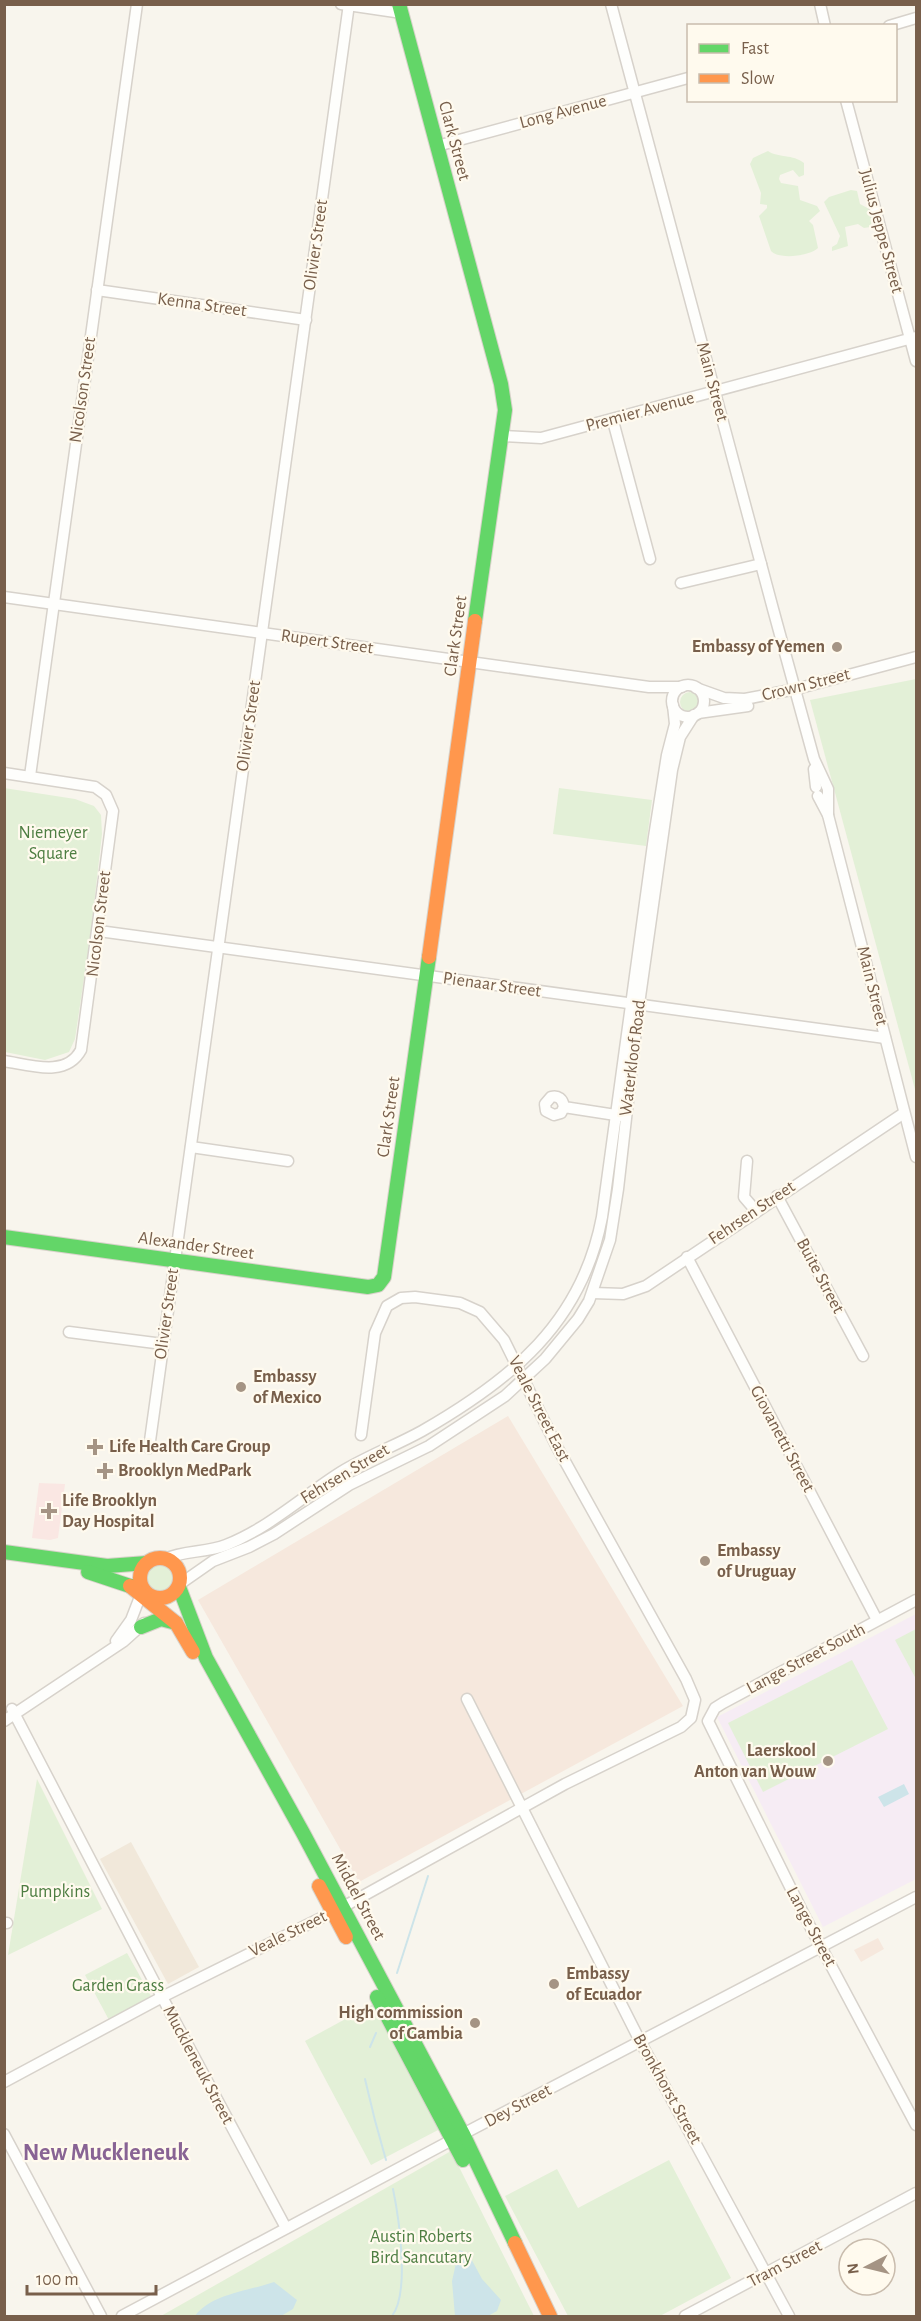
<svg xmlns="http://www.w3.org/2000/svg" width="921" height="2321" font-family="'Alegreya Sans',sans-serif">
  <style>
    .residential { fill: #f1e8da }
    .commercial { fill: #f6e8dd }
    .education { fill: #f6ecf4 }
    .medical { fill: #fae7e3 }
    .green { fill: #e3f0d7 }
    .water { fill: #cde4e9 }
    .lines { fill: none; stroke-linecap: round; stroke-linejoin: round }
    .stream { stroke: #cde4e9; stroke-width: 2 }
    .street-casing { stroke: #d7d2cb; stroke-width: 13 }
    .fast-casing { stroke: #d8d2ca; stroke-width: 16 }
    .slow-casing { stroke: #d8d2ca; stroke-width: 16 }
    .street { stroke: #fefefc; stroke-width: 10 }
    .fast { stroke: #63d668; stroke-width: 14 }
    .slow { stroke: #ff974d; stroke-width: 14 }
    .poi-dot { fill: #a59484; stroke: #fffaee; stroke-width: 2 }
    .labels { text-anchor: middle; dominant-baseline: central; stroke-width: 4.5; stroke-linejoin: round; paint-order: stroke }
    .street-label { font-size: 18px; fill: #785f4b; stroke: #fffaee }
    .poi-label { font-size: 18px; font-weight: bold; fill: #785f4b; stroke: #fffaee; text-anchor: start }
    .park-label { font-size: 18px; fill: #4e7e42; stroke: #fffaee }
    .district-label { font-size: 24px; font-weight: bold; fill: #886394; stroke: #fffaee }
  </style>
  <rect width="100%" height="100%" fill="#f8f5ed"/>
  <path class="residential" d="M131,1842L199,1967L168,1984L100,1859Z"/>
  <g class="commercial">
    <path d="M508,1416L683,1706L359,1882L198,1600Z"/>
    <path d="M878,1938L884,1949L861,1962L854,1950Z"/>
  </g>
  <path class="education" d="M916,1614V1879L823,1927L717,1717Z"/>
  <path class="medical" d="M39,1483L65,1484L58,1538L50,1540L32,1538Z"/>
  <g class="green">
    <path d="M768,151C778,158 793,154 804,163V175L799,177L793,170L780,175L779,179L781,183L798,186L800,200L817,206L820,211L809,221L813,225L818,248C810,256 779,260 771,251L759,216L767,208V205L760,204L761,193L750,164L753,158Z"/>
    <path d="M851,190L857,191L860,204L873,211L874,218L870,227L864,228L858,224L845,227L848,246L832,251V247L837,244L840,236L824,202L829,197Z"/>
    <path d="M916,679V1093L810,700Z"/>
    <circle cx="690" cy="702" r="10"/>
    <path d="M4,788L75,799L94,806L101,815L102,834L91,931L75,1039L69,1052L45,1060L5,1052Z"/>
    <path d="M559,788L652,800L646,846L553,834Z"/>
    <circle cx="158" cy="1578" r="16"/>
    <path d="M916,1629V1679L895,1640Z"/>
    <path d="M852,1660L888,1729L763,1792L728,1723Z"/>
    <path d="M37,1779L102,1909L8,1955Z"/>
    <path d="M127,1953L151,1996L109,2020L85,1975Z"/>
    <path d="M373,2004L440,2129L371,2165L305,2041Z"/>
    <path d="M451,2151L534,2316H161Z"/>
    <path d="M669,2160L731,2278L660,2316H568L505,2196L557,2169L578,2208Z"/>
  </g>
  <g class="water">
    <path d="M904,1784L909,1794L884,1807L878,1797Z"/>
    <path d="M459,2250L468,2253L482,2279L501,2300L497,2311L488,2316H455L452,2281Z"/>
    <path d="M274,2282L297,2300L293,2309L281,2316H195C211,2294 249,2291 274,2282Z"/>
  </g>
  <g class="lines">
    <g class="stream">
      <path d="M397,1973L428,1876"/>
      <path d="M370,2047L376,2033"/>
      <path d="M365,2079C371,2106 378,2133 386,2160"/>
      <path d="M392,2316C410,2293 399,2218 393,2189"/>
    </g>
    <g class="street-casing">
      <g id="street">
        <path d="M341,4L402,13"/>
        <path d="M611,4L773,609L814,759L828,789V815"/>
        <path d="M820,4L825,26"/>
        <path d="M889,26L916,18"/>
        <path d="M846,100L916,361"/>
        <path d="M437,146L688,78"/>
        <path d="M97,290L306,320"/>
        <path d="M613,421L650,559"/>
        <path d="M502,436L541,438L916,337"/>
        <path d="M681,583L761,564"/>
        <path d="M4,597L649,687H682"/>
        <circle cx="688" cy="701" r="16"/>
        <path d="M696,688L724,698L745,699L796,689L916,657"/>
        <path d="M698,713L748,706"/>
        <path d="M814,769L816,787"/>
        <path d="M4,773L95,787L106,795L113,811L81,1050C66,1078 30,1065 4,1061"/>
        <path d="M30,776L137,4"/>
        <path d="M818,796L828,815L916,1157"/>
        <path d="M99,931L885,1038"/>
        <path d="M564,1107L561,1113L554,1115L546,1111L545,1104L551,1097C558,1095 563,1099 564,1107L622,1116"/>
        <path d="M191,1147L288,1161"/>
        <path d="M747,1161L744,1197L756,1211"/>
        <path d="M777,1196L863,1356"/>
        <path d="M687,1257L877,1620"/>
        <path d="M593,1293L623,1294L646,1286L904,1113"/>
        <path d="M69,1332L163,1344"/>
        <path d="M149,1448L349,4"/>
        <path d="M165,1559C184,1550 206,1553 226,1545C269,1528 303,1496 341,1472C367,1456 395,1446 422,1431C511,1380 582,1323 602,1217L654,837L667,755L675,724L673,705"/>
        <path d="M180,1584L213,1561L249,1547L274,1534L349,1485L429,1446L505,1396L545,1359L578,1319L589,1301L610,1240L618,1189L639,1004L672,770L680,737L694,715"/>
        <path d="M916,1600L723,1703L715,1708L708,1721L804,1915L916,2125"/>
        <path d="M116,1641L131,1620L143,1589"/>
        <path d="M467,1699L640,2041L789,2316"/>
        <path d="M12,1709L162,1997L286,2228"/>
        <path d="M4,1721L124,1641L144,1623"/>
        <path d="M4,1923H7"/>
        <path d="M4,2082L166,1995L343,1907L565,1784L681,1727L691,1718L695,1700L686,1679L557,1447L504,1340L480,1312L460,1303L415,1297L401,1298L387,1306L375,1333L361,1435"/>
        <path d="M4,2134L101,2316"/>
        <path d="M122,2316L463,2134L916,1897"/>
        <path d="M685,2316L916,2193"/>
      </g>
    </g>
    <g class="fast-casing">
      <g id="fast">
        <path d="M399,4L501,384L505,410L475,621"/>
        <path d="M4,1237L368,1287L378,1285L384,1277L429,957"/>
        <path d="M4,1552L107,1566L147,1563"/>
        <path d="M88,1572L130,1586H141"/>
        <path d="M179,1587L206,1658L303,1833L463,2134L515,2243"/>
        <path d="M141,1627L161,1619L176,1623"/>
        <path d="M377,1997L463,2160"/>
      </g>
    </g>
    <g class="slow-casing">
      <g id="slow">
        <path d="M429,957L475,621"/>
        <circle cx="160" cy="1578" r="20"/>
        <path d="M130,1586L176,1623L193,1652"/>
        <path d="M319,1886L346,1937"/>
        <path d="M515,2243L550,2316"/>
      </g>
    </g>
    <use href="#street" class="street"/>
    <use href="#fast" class="fast"/>
    <use href="#slow" class="slow"/>
  </g>
  <g class="poi-dot">
    <circle cx="837" cy="647" r="6"/>
    <circle cx="241" cy="1387" r="6"/>
    <path d="M92 1438h6v6h6v6h-6v6h-6v-6h-6v-6h6z"/>
    <path d="M102 1462h6v6h6v6h-6v6h-6v-6h-6v-6h6z"/>
    <path d="M46 1502h6v6h6v6h-6v6h-6v-6h-6v-6h6z"/>
    <circle cx="705" cy="1561" r="6"/>
    <circle cx="828" cy="1761" r="6"/>
    <circle cx="554" cy="1984" r="6"/>
    <circle cx="475" cy="2023" r="6"/>
  </g>
  <g class="labels">
    <g class="street-label">
      <text transform="translate(563 112) rotate(-15)">Long Avenue</text>
      <text transform="translate(454 141) rotate(75)">Clark Street</text>
      <text transform="translate(881 231) rotate(75)">Julius Jeppe Street</text>
      <text transform="translate(316 245) rotate(-82)">Olivier Street</text>
      <text transform="translate(202 305) rotate(8)">Kenna Street</text>
      <text transform="translate(712 382) rotate(75)">Main Street</text>
      <text transform="translate(83 390) rotate(-82)">Nicolson Street</text>
      <text transform="translate(640 412) rotate(-15)">Premier Avenue</text>
      <text transform="translate(456 636) rotate(-82)">Clark Street</text>
      <text transform="translate(327 642) rotate(8)">Rupert Street</text>
      <text transform="translate(806 685) rotate(-14)">Crown Street</text>
      <text transform="translate(249 726) rotate(-82)">Olivier Street</text>
      <text transform="translate(99 924) rotate(-83)">Nicolson Street</text>
      <text transform="translate(492 985) rotate(8)">Pienaar Street</text>
      <text transform="translate(872 986) rotate(76)">Main Street</text>
      <text transform="translate(633 1058) rotate(-83)">Waterkloof Road</text>
      <text transform="translate(389 1117) rotate(-82)">Clark Street</text>
      <text transform="translate(752 1213) rotate(-34)">Fehrsen Street</text>
      <text transform="translate(196 1246) rotate(8)">Alexander Street</text>
      <text transform="translate(820 1276) rotate(62)">Buite Street</text>
      <text transform="translate(167 1314) rotate(-82)">Olivier Street</text>
      <text transform="translate(539 1409) rotate(63)">Veale Street East</text>
      <text transform="translate(782 1439) rotate(62)">Giovanetti Street</text>
      <text transform="translate(345 1474) rotate(-31)">Fehrsen Street</text>
      <text transform="translate(806 1659) rotate(-28)">Lange Street South</text>
      <text transform="translate(358 1897) rotate(62)">Middel Street</text>
      <text transform="translate(811 1927) rotate(62)">Lange Street</text>
      <text transform="translate(288 1934) rotate(-26)">Veale Street</text>
      <text transform="translate(198 2065) rotate(62)">Muckleneuk Street</text>
      <text transform="translate(667 2089) rotate(61)">Bronkhorst Street</text>
      <text transform="translate(518 2106) rotate(-28)">Dey Street</text>
      <text transform="translate(785 2264) rotate(-28)">Tram Street</text>
    </g>
    <g class="poi-label">
      <text x="825" y="647" text-anchor="end">Embassy of Yemen</text>
      <text x="253" y="1377">Embassy<tspan x="253" dy="21">of Mexico</tspan></text>
      <text x="109" y="1447">Life Health Care Group</text>
      <text x="118" y="1471">Brooklyn MedPark</text>
      <text x="62" y="1501">Life Brooklyn<tspan x="62" dy="21">Day Hospital</tspan></text>
      <text x="717" y="1551">Embassy<tspan x="717" dy="21">of Uruguay</tspan></text>
      <text x="816" y="1751" text-anchor="end">Laerskool<tspan x="816" dy="21">Anton van Wouw</tspan></text>
      <text x="566" y="1974">Embassy<tspan x="566" dy="21">of Ecuador</tspan></text>
      <text x="463" y="2013" text-anchor="end">High commission<tspan x="463" dy="21">of Gambia</tspan></text>
    </g>
    <g class="park-label">
      <text x="53" y="833">Niemeyer<tspan x="53" dy="21">Square</tspan></text>
      <text x="55" y="1892">Pumpkins</text>
      <text x="118" y="1986">Garden Grass</text>
      <text x="421" y="2237">Austin Roberts<tspan x="421" dy="21">Bird Sancutary</tspan></text>
    </g>
    <g class="district-label">
      <text x="106" y="2153">New Muckleneuk</text>
    </g>
  </g>
  <rect width="921" height="2321" fill="none" stroke="#785f4b" stroke-width="12"/>
  <rect x="687" y="24" width="210" height="78" fill="#fffaee" stroke="#c9bcad" stroke-width="1.5"/>
  <rect x="699" y="44" width="30" height="9" fill="#63d668" stroke="#c9bcad" stroke-width="1.5"/>
  <text x="741" y="54" font-size="18" fill="#785f4b">Fast</text>
  <rect x="699" y="74" width="30" height="9" fill="#ff974d" stroke="#c9bcad" stroke-width="1.5"/>
  <text x="741" y="84" font-size="18" fill="#785f4b">Slow</text>
  <g transform="translate(867 2267) rotate(263)"><circle r="28" fill="#fffaee" stroke="#c9bcad" stroke-width="1.5"/>
  <path d="M0-4.5L10 22L0 15L-10 22Z" fill="#a59484"/>
  <text y="-9" font-size="16" font-weight="bold" text-anchor="middle" fill="#785f4b">N</text>
  </g>
  <path d="M27 2285v9h129v-9" fill="none" stroke="#785f4b" stroke-width="3"/>
  <text x="36" y="2285" font-size="18" fill="#785f4b" stroke="#fffaee" stroke-width="4.5" paint-order="stroke">100 m</text>
</svg>
